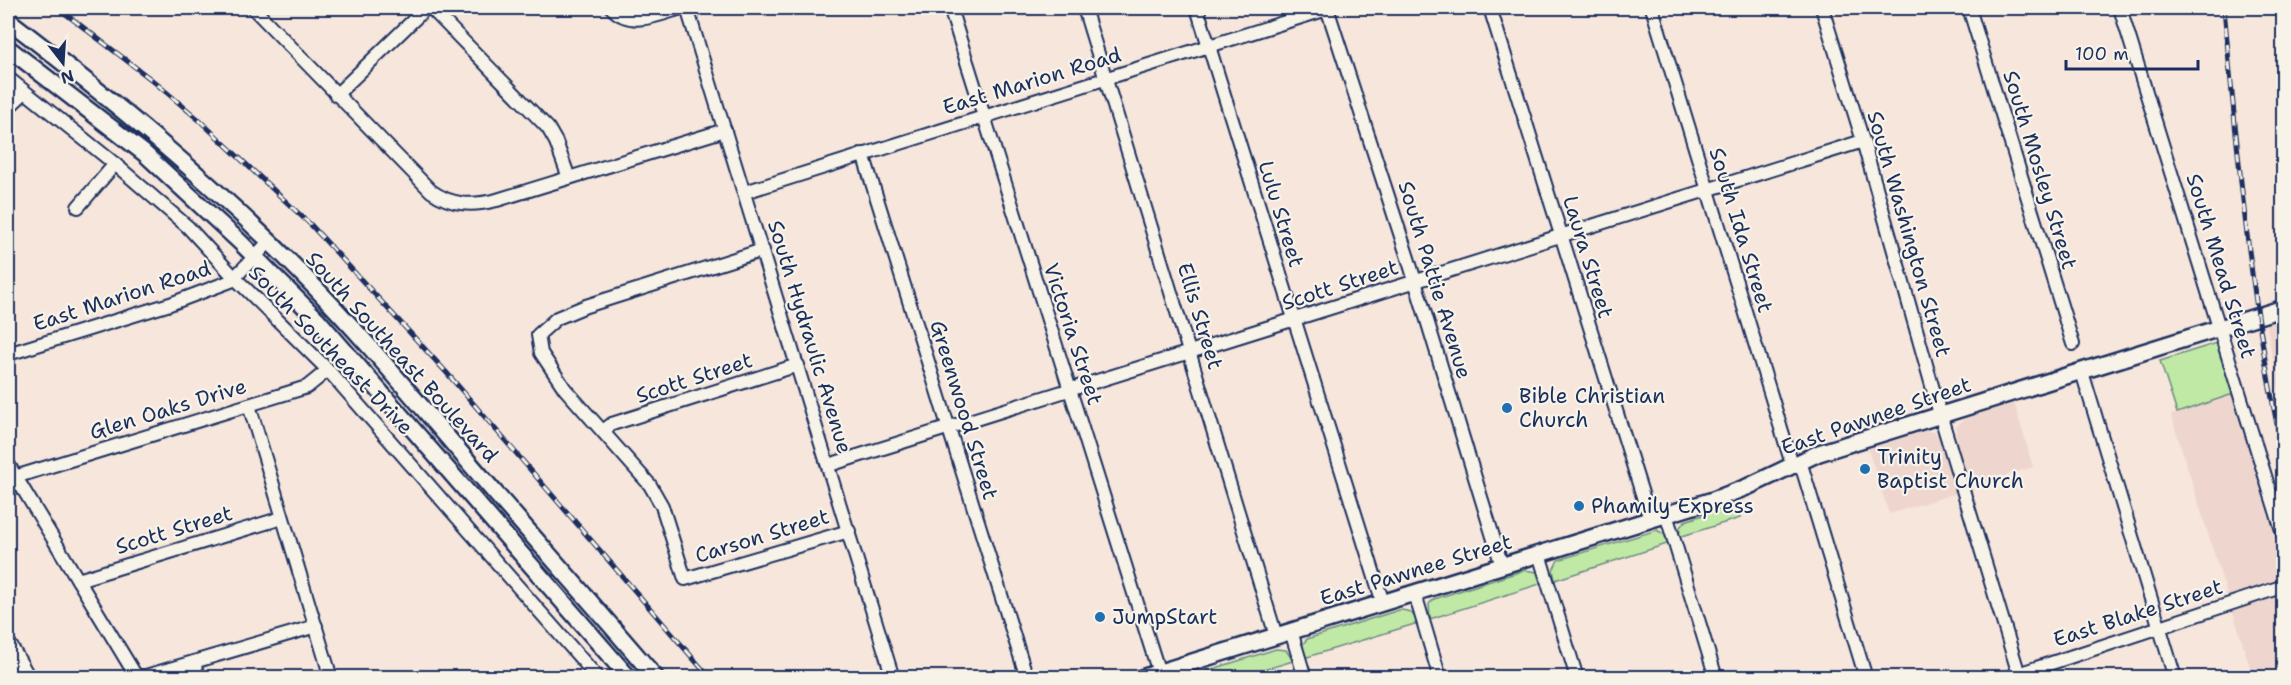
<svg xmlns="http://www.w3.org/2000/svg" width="2291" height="685" font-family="'Shantell Sans',sans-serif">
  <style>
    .built { fill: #eed6cf }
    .green { fill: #bfe9a5; stroke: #6d8c82; stroke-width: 1.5 }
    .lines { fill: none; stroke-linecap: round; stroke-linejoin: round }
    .minor-casing { stroke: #1b2f5e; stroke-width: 16 }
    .major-casing { stroke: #1b2f5e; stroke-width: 20 }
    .highway-casing { stroke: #1b2f5e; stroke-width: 22 }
    .minor { stroke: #f7f3e8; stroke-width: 12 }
    .major { stroke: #f7f3e8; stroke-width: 15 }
    .highway { stroke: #f7f3e8; stroke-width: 18 }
    .rail-casing { stroke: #1b2f5e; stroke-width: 5 }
    .rail { stroke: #f7f3e8; stroke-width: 3; stroke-dasharray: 9; stroke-linecap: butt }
    .poi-dot { fill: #1f6fb2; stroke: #f7f3e8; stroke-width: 2 }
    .labels { text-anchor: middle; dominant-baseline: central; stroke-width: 4.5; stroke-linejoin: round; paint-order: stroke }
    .street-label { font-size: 21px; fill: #1b2f5e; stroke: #f7f3e8 }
    .poi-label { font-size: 21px; fill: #1b2f5e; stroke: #f7f3e8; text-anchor: start }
  </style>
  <rect width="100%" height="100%" fill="#f7e6dc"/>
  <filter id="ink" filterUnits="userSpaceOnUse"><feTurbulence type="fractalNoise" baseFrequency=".0167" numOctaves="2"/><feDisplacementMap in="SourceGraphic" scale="12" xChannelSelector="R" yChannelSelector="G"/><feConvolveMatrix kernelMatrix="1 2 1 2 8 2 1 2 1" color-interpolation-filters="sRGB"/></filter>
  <g filter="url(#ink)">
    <g class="built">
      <path d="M2283,316H2284L2283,413L2266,323Z"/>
      <path d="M2233,394L2283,564V580L2228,598L2171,415Z"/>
      <path d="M2014,402L2033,467L1971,486L1956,441V427L1964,419Z"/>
      <path d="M1924,431L1934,432L1938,435L1957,493L1889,514L1868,449Z"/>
      <path d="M2283,592V677H2253L2232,609Z"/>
    </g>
    <g class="green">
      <path d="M2217,343L2233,394L2177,413L2160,361Z"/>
      <path d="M1736,504L1740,518L1679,537L1680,527L1685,521Z"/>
      <path d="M1657,530L1665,535L1667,544L1555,580L1553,570L1558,560Z"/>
      <path d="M1525,570L1537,572L1543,583L1430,619L1429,604L1434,599Z"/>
      <path d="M1399,610C1410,610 1413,613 1418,623L1304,658L1303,644L1307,639Z"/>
      <path d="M1276,649L1286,650L1293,661L1240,677H1187Z"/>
    </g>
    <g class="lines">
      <g class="minor-casing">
        <g id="minor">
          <path d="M253,8L431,191C452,206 473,206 497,200L725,130"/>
          <path d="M431,8L548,128L556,142L569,178"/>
          <path d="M612,8C631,28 658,15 681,8"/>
          <path d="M687,8L893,678"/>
          <path d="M950,8L1159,673"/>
          <path d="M1084,8L1276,636"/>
          <path d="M1197,8L1383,603"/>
          <path d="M1327,8L1408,258L1502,566"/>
          <path d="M1490,8L1650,519"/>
          <path d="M1652,8L1792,464"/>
          <path d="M1822,8L1863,141L1940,414L2020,678"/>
          <path d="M1969,8L2073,344"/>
          <path d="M2120,8L2284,537"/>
          <path d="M8,78L115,164L188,227L235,278L328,370L598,678"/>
          <path d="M336,95L426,8"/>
          <path d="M8,108L25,92"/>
          <path d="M863,154L1027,678"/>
          <path d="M745,192L1330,8"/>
          <path d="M78,207L115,164"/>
          <path d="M763,250L586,306L557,318L538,335L541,353L565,389L650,485L662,506L685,579L849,531"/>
          <path d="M8,354L170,304L231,281L269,242"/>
          <path d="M2082,372L2175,678"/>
          <path d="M249,405L331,678"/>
          <path d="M603,431L612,424L798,365"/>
          <path d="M1800,461L1866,678"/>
          <path d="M8,464L136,676H146L316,626"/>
          <path d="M829,465L1863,141"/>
          <path d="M15,477L307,387L328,370"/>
          <path d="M1666,514L1716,678"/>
          <path d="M1539,554L1577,678"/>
          <path d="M78,580L282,518"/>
          <path d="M1415,594L1440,678"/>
          <path d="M1291,631L1305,678"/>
          <path d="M194,662L198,678"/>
          <path d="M2006,678L2284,586"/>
        </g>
      </g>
      <g class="major-casing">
        <g id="major">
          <path d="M8,20C110,98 210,180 300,272C370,343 432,420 497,495C550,556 604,617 656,678"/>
          <path d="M8,48L144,153L240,242L317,319L629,678"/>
          <path d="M1141,678L1713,500L1747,487L1819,453L2284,308"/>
        </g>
      </g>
      <g class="highway-casing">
        <g id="highway">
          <path d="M8,647L26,678"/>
          <path d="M8,676L9,678"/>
        </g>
      </g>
      <use href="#minor" class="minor"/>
      <use href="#major" class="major"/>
      <use href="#highway" class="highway"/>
      <g class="rail-casing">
        <g id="rail">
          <path d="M58,8L152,80L198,119L311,225L446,372L710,678"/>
          <path d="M2224,8C2238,160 2251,307 2284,458"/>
        </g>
      </g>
      <use href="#rail" class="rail"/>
    </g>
  </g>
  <g class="poi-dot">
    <circle cx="1507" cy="408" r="6"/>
    <circle cx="1865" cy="469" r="6"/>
    <circle cx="1579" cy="506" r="6"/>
    <circle cx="1100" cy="617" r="6"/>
  </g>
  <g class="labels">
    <g class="street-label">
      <text transform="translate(1032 81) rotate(-17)">East Marion Road</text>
      <text transform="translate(2040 170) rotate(73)">South Mosley Street</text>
      <text transform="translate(1281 214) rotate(73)">Lulu Street</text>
      <text transform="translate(1741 230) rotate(73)">South Ida Street</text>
      <text transform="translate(1909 234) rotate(74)">South Washington Street</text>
      <text transform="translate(1588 257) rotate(73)">Laura Street</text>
      <text transform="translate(2221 266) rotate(73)">South Mead Street</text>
      <text transform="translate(1435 280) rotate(73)">South Pattie Avenue</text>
      <text transform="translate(1340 285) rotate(-18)">Scott Street</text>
      <text transform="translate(122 296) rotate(-18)">East Marion Road</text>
      <text transform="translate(1200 316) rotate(73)">Ellis Street</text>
      <text transform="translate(1073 334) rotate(72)">Victoria Street</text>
      <text transform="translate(810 337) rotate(73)">South Hydraulic Avenue</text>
      <text transform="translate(331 350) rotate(46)">South Southeast Drive</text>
      <text transform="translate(402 357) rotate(48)">South Southeast Boulevard</text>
      <text transform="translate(694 378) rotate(-18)">Scott Street</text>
      <text transform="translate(168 409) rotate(-17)">Glen Oaks Drive</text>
      <text transform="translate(964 410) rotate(73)">Greenwood Street</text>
      <text transform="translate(1876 416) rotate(-19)">East Pawnee Street</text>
      <text transform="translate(174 530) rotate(-17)">Scott Street</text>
      <text transform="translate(762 536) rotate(-17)">Carson Street</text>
      <text transform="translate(1416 570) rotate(-17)">East Pawnee Street</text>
      <text transform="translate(2138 613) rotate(-18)">East Blake Street</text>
    </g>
    <g class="poi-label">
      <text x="1519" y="396">Bible Christian<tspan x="1519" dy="24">Church</tspan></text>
      <text x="1877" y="457">Trinity<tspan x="1877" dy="24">Baptist Church</tspan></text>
      <text x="1591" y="506">Phamily Express</text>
      <text x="1112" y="617">JumpStart</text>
    </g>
  </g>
  <rect width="2291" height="685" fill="none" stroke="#f7f3e8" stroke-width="30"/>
  <rect x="15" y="15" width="2261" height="655" fill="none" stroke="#1b2f5e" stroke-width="2" filter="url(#ink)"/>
  <g transform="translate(63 63) rotate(163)" stroke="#f7f3e8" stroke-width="4.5" paint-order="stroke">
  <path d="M0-4.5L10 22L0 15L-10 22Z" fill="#1b2f5e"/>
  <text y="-9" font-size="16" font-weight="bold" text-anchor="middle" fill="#1b2f5e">N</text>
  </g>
  <path d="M2066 60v9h132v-9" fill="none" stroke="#1b2f5e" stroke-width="3"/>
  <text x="2075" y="60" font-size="18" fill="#1b2f5e" stroke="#f7f3e8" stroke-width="4.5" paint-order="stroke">100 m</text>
</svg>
